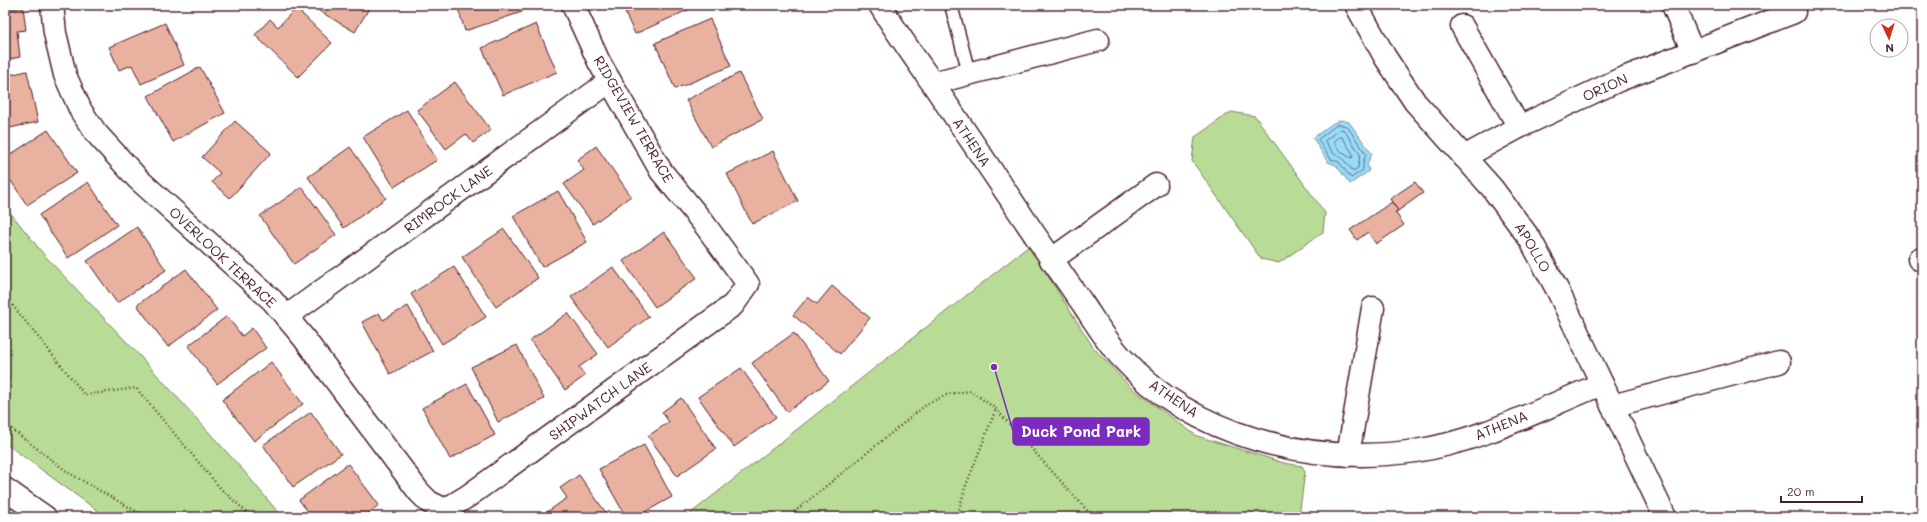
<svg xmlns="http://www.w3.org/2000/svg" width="1927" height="522" font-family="Mali,sans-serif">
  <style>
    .green { fill: #b8dc96; stroke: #817e60 }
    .water { fill: #97dcf9; stroke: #7890a7 }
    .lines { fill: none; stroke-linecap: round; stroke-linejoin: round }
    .shore { stroke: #696b7d; stroke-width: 1 }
    .building { fill: #e9b1a0; stroke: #4a1f2b }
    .lane-casing { stroke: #4a1f2b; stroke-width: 15 }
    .street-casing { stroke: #4a1f2b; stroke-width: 25 }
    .secondary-casing { stroke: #4a1f2b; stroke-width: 25 }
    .path { stroke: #4a1f2b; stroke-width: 2.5; stroke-dasharray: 1 3; stroke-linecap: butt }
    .lane { stroke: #fff; stroke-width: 12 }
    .street { stroke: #fff; stroke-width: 22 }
    .secondary { stroke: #fff; stroke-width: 22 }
    .labels { text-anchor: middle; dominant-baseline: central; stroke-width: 3; stroke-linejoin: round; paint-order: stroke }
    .street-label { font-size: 14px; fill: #4a1f2b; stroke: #fff }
    .leader { fill: none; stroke: #7b2cbf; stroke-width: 1.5 }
    .callout-dot { fill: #7b2cbf; stroke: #fff; stroke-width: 1.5 }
    .callout { fill: #7b2cbf; stroke: #7b2cbf; stroke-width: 1.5 }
    .callout-label { font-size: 15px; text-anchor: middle; font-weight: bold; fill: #fff }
  </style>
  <rect width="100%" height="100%" fill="#fff"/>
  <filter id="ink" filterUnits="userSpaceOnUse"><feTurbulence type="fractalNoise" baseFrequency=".025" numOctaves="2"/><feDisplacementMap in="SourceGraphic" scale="8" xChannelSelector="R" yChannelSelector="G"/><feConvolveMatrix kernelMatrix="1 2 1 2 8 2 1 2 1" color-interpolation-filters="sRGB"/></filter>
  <g filter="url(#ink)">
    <g class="green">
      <path d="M1231,112L1255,116L1325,213L1323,232L1279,263L1261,259L1192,161L1195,137Z"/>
      <path d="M5,206L45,256L140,356L243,470L282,517H106L5,443Z"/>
      <path d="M1029,246L1093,347L1130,387L1197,436L1284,463L1302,466L1305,472L1299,517H686Z"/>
    </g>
    <path class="water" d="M1341,120L1349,122L1372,154L1367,164L1369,171L1350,184L1336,165L1328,162L1313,138L1333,123Z"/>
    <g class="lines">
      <g class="shore">
        <path d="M1338,124L1347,126L1366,154L1363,163V170L1351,178L1339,162L1331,159L1318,140Z"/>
        <path d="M1340,129L1344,130L1360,154L1358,168L1353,171L1342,158L1334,154L1325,141Z"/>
        <path d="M1339,137H1342L1353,154L1352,158C1347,157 1334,147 1334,141Z"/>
      </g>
    </g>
    <g class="building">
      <path d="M309,5H371L355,32Z"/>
      <path d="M457,5H520L522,12L465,31Z"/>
      <path d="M634,5H688L690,9L635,34L625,13L635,8Z"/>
      <path d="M23,7L26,30L17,31L20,57L5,60V10Z"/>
      <path d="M296,8L332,43L298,77L255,35L270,19L278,27Z"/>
      <path d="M710,19L731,66L675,89L655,43Z"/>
      <path d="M165,23L184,65L141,84L132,65L119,70L109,47Z"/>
      <path d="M536,24L557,72L503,95L482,48Z"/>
      <path d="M200,67L225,113L173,142L148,96Z"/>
      <path d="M27,71L38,122L5,129V76Z"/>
      <path d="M739,73L763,119L711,147L686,100Z"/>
      <path d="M455,82L491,130L473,143L466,134L446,149L417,110Z"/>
      <path d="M407,110L437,160L394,187L363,137Z"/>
      <path d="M235,121L271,153L230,198L212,182L220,173L202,157Z"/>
      <path d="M48,130L77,173L27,205L5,172V158Z"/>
      <path d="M596,146L631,196L593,224L564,184L584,170L577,160Z"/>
      <path d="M350,147L386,198L344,228L308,177Z"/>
      <path d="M773,151L798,201L752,224L727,174Z"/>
      <path d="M88,182L117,225L68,258L39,215Z"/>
      <path d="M1415,182L1423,193L1398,211L1390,199Z"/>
      <path d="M302,187L336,235L294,264L260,216Z"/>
      <path d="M558,191L587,242L542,267L513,216Z"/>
      <path d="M1392,202L1398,211L1395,212L1404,225L1376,244L1368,232L1357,240L1350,230Z"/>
      <path d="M137,227L166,270L117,303L87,261Z"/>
      <path d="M504,229L538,278L496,307L462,257Z"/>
      <path d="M664,232L697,278L655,307L623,261Z"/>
      <path d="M454,267L486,317L442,344L411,294Z"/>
      <path d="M613,267L649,317L608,347L571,297Z"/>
      <path d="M186,269L217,310L168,347L137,305Z"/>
      <path d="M832,286L870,318L840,354L793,315L808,297L817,304Z"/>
      <path d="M408,306L433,351L390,374L362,322L379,313L383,320Z"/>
      <path d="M568,313L598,354L579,367L585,376L565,390L530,340Z"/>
      <path d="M227,316L242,336L252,328L266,348L217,384L188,346Z"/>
      <path d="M794,333L829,381L787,412L752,363Z"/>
      <path d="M517,345L544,399L498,422L471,367Z"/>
      <path d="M271,362L303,404L254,441L222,400Z"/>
      <path d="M741,368L776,417L734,447L698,397Z"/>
      <path d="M467,384L495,435L450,459L422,408Z"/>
      <path d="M681,398L716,449L677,476L648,436L669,422L662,412Z"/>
      <path d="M311,412L341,454L293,487L263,445Z"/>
      <path d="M644,445L672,497L636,517H626L599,469Z"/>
      <path d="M348,464L379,505L363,517H312L299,500Z"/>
      <path d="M579,475L609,517H550L547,512L567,498L560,488Z"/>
    </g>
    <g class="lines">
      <g class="lane-casing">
        <path id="lane" d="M951,5L969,73"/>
      </g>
      <g class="street-casing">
        <g id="street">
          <path d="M52,5L55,33L65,75L81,111L96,133L138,179L272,300L303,337L419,492L429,502L445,510L468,496L733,305L748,284L705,225L661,171L599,62L573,5"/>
          <path d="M880,5C896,32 915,58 933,84C959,122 984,160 1010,198C1034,234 1058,269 1083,304C1095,322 1107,342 1122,358C1194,437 1312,466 1415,451C1479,442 1542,408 1602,384"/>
          <path d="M1356,5L1385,57L1415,102L1492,188L1530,239L1558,291L1665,517"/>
          <path d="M1673,5L1693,52"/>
          <path d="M1462,26L1519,127"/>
          <path d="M933,83L1098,40"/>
          <path d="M1464,157L1519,127L1619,80L1794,12"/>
          <path d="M1919,259L1922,258"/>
          <path d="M1051,260L1156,185"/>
          <path d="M286,317L610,81"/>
          <path d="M1612,406L1779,362"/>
          <path d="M1348,455L1373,308"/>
        </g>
      </g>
      <g class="secondary-casing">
        <path id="secondary" d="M5,489L45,517"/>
      </g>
      <g class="path">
        <path d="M5,296L85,395L136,388L221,489L252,517"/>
        <path d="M5,424L69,473L146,517"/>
        <path d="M788,517L927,404L948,394L971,391L996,409L1093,517"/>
        <path d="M957,517L965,488L996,409"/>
      </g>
      <use href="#lane" class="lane"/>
      <use href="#street" class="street"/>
      <use href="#secondary" class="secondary"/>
    </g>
  </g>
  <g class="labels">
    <g class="street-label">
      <text transform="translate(1605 87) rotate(-24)">ORION</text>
      <text transform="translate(634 119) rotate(60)">RIDGEVIEW TERRACE</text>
      <text transform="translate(972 142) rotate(56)">ATHENA</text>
      <text transform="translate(448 199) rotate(-36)">RIMROCK LANE</text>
      <text transform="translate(1533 247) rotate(59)">APOLLO</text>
      <text transform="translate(223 257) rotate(43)">OVERLOOK TERRACE</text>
      <text transform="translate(1174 398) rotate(34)">ATHENA</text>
      <text transform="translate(600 401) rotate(-36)">SHIPWATCH LANE</text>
      <text transform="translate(1501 425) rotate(-22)">ATHENA</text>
    </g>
  </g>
  <path class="leader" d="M994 367L1013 431"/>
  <circle class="callout-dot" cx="994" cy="367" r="4"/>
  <rect class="callout" x="1013" y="418" width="136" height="27" rx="4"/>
  <g class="callout-label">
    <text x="1081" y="437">Duck Pond Park</text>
  </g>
  <rect width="1927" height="522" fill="none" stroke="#fff" stroke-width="20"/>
  <rect x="10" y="10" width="1907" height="502" fill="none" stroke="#4a1f2b" stroke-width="1.5" filter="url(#ink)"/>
  <g transform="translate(1889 38) rotate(176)"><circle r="19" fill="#ffffff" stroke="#b7a5aa"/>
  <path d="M0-3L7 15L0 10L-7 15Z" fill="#c8321e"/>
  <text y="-6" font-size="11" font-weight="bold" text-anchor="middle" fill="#4a1f2b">N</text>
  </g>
  <path d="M1781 496v6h81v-6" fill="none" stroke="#4a1f2b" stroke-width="2"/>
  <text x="1787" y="496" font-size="12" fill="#4a1f2b" stroke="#ffffff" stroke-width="3" paint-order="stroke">20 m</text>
</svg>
